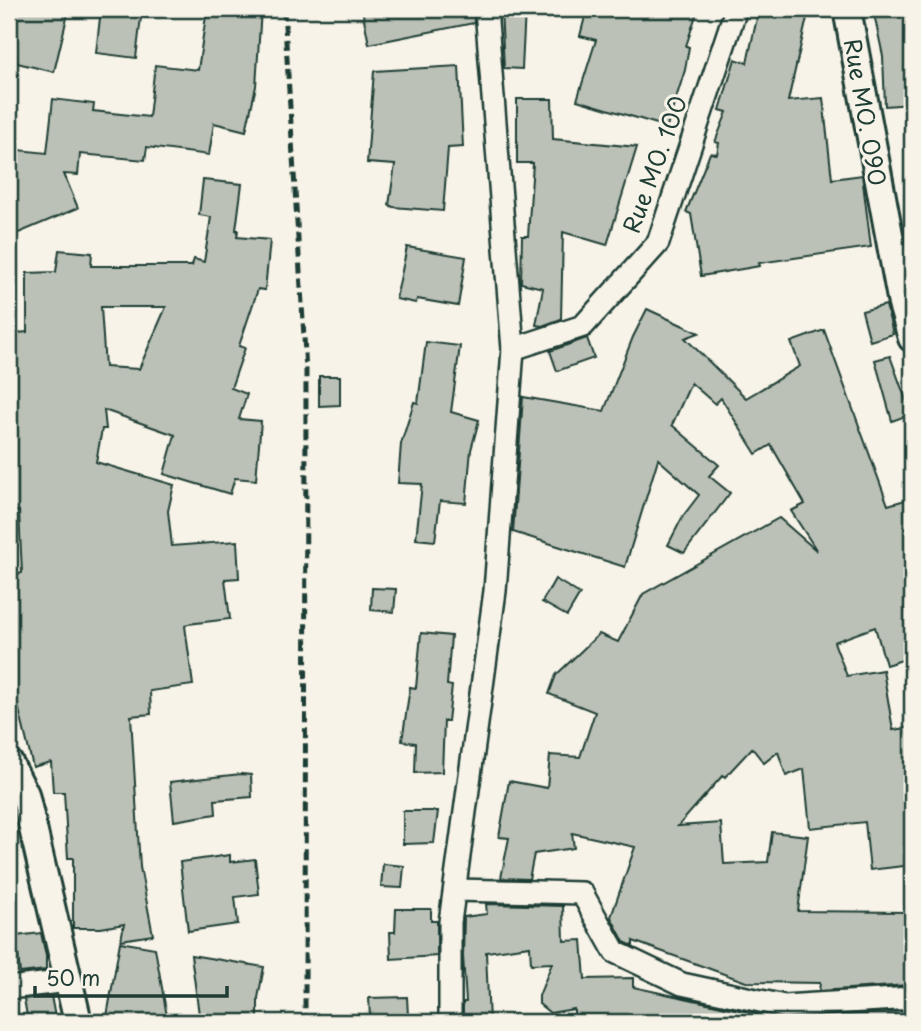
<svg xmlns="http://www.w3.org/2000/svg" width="921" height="1031" font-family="'Playpen Sans',sans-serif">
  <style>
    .building { fill: #bbc1b6; stroke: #1f3d34; stroke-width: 2; fill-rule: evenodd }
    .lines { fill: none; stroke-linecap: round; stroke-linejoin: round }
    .minor-casing { stroke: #1f3d34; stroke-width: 26 }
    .tertiary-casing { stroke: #1f3d34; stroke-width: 32 }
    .minor { stroke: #f7f3e8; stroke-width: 21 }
    .tertiary { stroke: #f7f3e8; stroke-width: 26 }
    .rail { stroke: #1f3d34; stroke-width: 5; stroke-dasharray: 10 5; stroke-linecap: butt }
    .labels { text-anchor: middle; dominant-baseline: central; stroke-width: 6; stroke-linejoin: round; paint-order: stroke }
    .street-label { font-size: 23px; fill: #1f3d34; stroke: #f7f3e8 }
  </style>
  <rect width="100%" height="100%" fill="#f7f3e8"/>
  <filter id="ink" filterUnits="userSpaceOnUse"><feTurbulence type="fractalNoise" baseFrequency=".0143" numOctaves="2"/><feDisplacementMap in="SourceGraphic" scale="14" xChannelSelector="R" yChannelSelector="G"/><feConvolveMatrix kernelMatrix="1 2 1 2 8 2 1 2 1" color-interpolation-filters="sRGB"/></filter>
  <g filter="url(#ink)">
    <g class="building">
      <path d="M9,9H69L54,72L9,61Z"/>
      <path d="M101,9H142L136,58L96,53Z"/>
      <path d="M207,9H261L256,86L246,131L214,123L209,155L147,147L145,160L80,154L78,175L64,174L78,208L9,237V149L47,153L53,99L94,104L93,111L149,117L155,65L198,70Z"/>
      <path d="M362,9H473L474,23L369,44Z"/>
      <path d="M501,9H525L522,69L504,68Z"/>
      <path d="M587,9H698L686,46L689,47L685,70L667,127L577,100L596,40L580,36Z"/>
      <path d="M759,9H809L788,101L823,98L832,179L862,175L871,247L759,263L760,266L701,276L691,214L686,212L710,153L717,154L719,143L715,142L727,112L720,110L735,59L747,63Z"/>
      <path d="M873,9H912V104L885,106L883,56Z"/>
      <path d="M459,66L463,147L448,148L443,211L393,207L389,205L395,165L367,163L374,71Z"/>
      <path d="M517,99H552L553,139L637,147L607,245L563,232L561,319L542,326L536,325L543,288L521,283L522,236H528L533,163H517Z"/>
      <path d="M203,180L242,184L236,230H238L237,237L270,240L265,290L258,289L239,346L245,348L231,388L247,394L239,419L261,421L256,480L235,478L230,494L164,474L175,435L104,410L106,429H102L96,462L174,485L168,511L172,546L237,541L239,578L225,579L230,619L188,624L185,626L193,685L150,691L151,714L131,716L140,867L153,935L121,940L124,924L101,928H73V858H68L64,792H53L51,762L33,767L13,685L9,661V576L22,573L19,511L9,513V334L27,332V273L56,272L59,250L92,253L91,266H192L194,259L204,262L211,217L199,215ZM101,307H166L139,369L105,367Z"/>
      <path d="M407,247L466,257L458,306L417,299L416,303L396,299Z"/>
      <path d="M886,305L893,334L870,341L862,311Z"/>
      <path d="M647,309L699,333L685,338L746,398L800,366L791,342L824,330L888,505L912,498V657L886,665L875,627L834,642L847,676L883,670L893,730L912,727V865L870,870L865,822L810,828L804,769L786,776L778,752L764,763L752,748L725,777L723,775L678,826L721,823L724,864L768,862L772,832L808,836L798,911L909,912L911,978L909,976L908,985L819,991L820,983L746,982L633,941V946L624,942L611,917L635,847L572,833L574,848L534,854L529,879L501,878L509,838L499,837L509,781L547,788L550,755L580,757L595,712L549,694L556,675L599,634L618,642L643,594L779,518L817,551L791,511L805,504L771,445L756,454L721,398L715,404L691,383L672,425L719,465L709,476L730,493L684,553L668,545L683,516L699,495L658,459L625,567L513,532L523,397L604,411L633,337Z"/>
      <path d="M587,338L594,358L557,371L550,351Z"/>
      <path d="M426,342L460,346L451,412L479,420L471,450L466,503L440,501L435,541L416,539L422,484L398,483L401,444L414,402L418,403Z"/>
      <path d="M890,356L911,414L892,421L875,360Z"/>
      <path d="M319,376H340V405L319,406Z"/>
      <path d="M555,579L580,594L567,616L542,602Z"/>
      <path d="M372,588L396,589L394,612L371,610Z"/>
      <path d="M421,633L451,636L447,685L452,686L448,721H444L442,772L415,773L416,743L402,741L410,687L416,688Z"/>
      <path d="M241,774L251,775L252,797L215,800L216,814L174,821L170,782Z"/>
      <path d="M403,811H438L434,843L403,844Z"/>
      <path d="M230,855V862L255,859L259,894L235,897L238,924L188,931L180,862Z"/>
      <path d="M383,864L404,866L402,888L381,887Z"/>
      <path d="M486,904L563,906L564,941L582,940L585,979L633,978V987L758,1014L757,1022H662L637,1019L574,1020V1009L550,1013L539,1004V996L552,963L531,964L530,946L486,952L489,1022H463V1002H466L463,956L464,917L487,914Z"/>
      <path d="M396,909H431V921H437V956L391,959L390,932H395Z"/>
      <path d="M41,933L46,956V970L20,973L16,936Z"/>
      <path d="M120,942L155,948L168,1022H106Z"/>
      <path d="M191,955L264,967L258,998V1022H200Z"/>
      <path d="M51,996L56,1022H28L24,999Z"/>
      <path d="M407,997L408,1016L370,1018L369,998Z"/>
      <path d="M907,1011L906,1022H815L816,1017Z"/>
    </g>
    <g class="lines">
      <g class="minor-casing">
        <g id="minor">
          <path d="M513,349L583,326L658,243L736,9"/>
          <path d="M455,890L582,893L615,952L682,984L784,1006L912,998"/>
          <path d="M9,988L68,981"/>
          <path d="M450,1022V922L495,591L513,349L486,9"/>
        </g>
      </g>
      <g class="tertiary-casing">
        <g id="tertiary">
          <path d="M847,9L902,304L912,338"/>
          <path d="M9,763L25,794L78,1022"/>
        </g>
      </g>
      <use href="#minor" class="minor"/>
      <use href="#tertiary" class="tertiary"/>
      <path class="rail" d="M284,9L306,370L305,1022"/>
    </g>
  </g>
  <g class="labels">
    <g class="street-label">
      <text transform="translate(866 112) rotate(80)">Rue MO. 090</text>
      <text transform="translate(654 164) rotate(-70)">Rue MO. 100</text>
    </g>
  </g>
  <rect width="921" height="1031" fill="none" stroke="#f7f3e8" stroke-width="35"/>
  <rect x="18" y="18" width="886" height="996" fill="none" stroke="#1f3d34" stroke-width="2.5" filter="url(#ink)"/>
  <path d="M35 986v10h192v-10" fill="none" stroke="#1f3d34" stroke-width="3.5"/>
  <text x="46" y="986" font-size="21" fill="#1f3d34" stroke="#f7f3e8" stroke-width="5" paint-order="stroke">50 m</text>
</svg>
